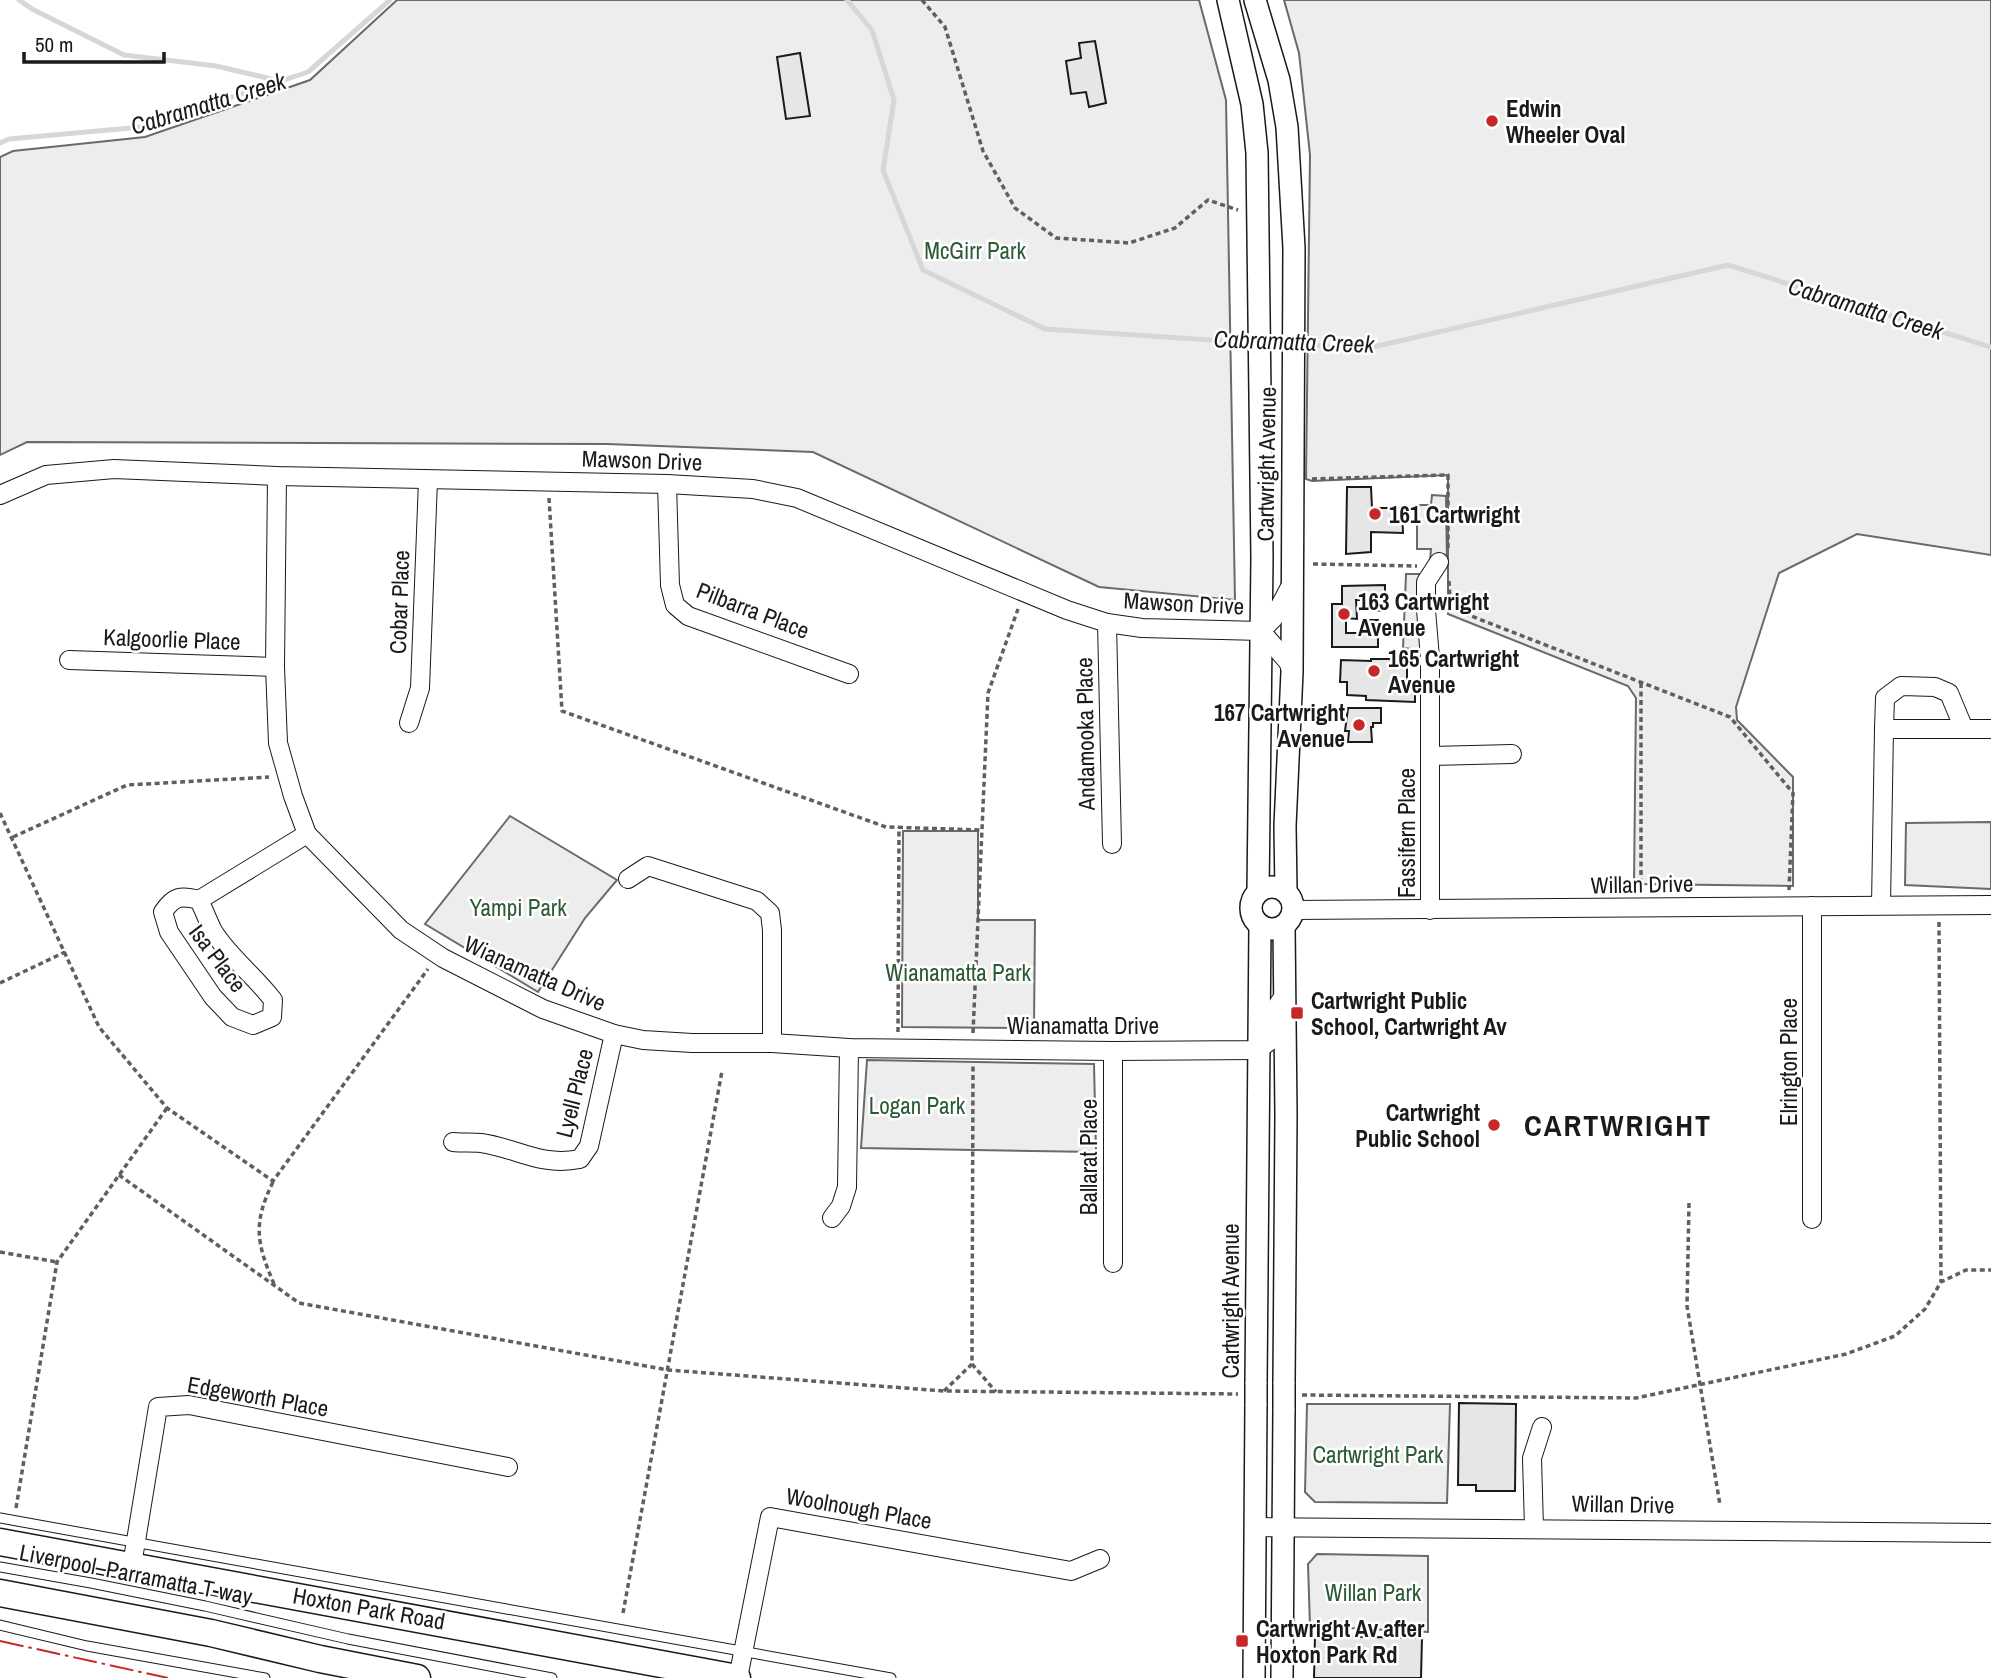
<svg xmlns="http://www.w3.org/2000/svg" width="1991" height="1678" font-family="'Archivo Narrow',sans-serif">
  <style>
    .built { fill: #ededed; stroke: #6a6a6a; stroke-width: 2 }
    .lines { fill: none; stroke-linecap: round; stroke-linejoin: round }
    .stream { stroke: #d7d7d7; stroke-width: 5 }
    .building { fill: #e6e6e6; stroke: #1a1a1a; stroke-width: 2 }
    .service-casing { stroke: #1a1a1a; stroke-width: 11 }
    .minor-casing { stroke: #1a1a1a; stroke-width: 20 }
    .tertiary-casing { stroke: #1a1a1a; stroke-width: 24 }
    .primary-casing { stroke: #1a1a1a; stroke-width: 29 }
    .path { stroke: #5f5f5f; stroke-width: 3.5; stroke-dasharray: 5 3.5; stroke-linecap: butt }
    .service { stroke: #fff; stroke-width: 9 }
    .minor { stroke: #fff; stroke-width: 18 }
    .tertiary { stroke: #fff; stroke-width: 21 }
    .primary { stroke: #fff; stroke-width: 26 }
    .tertiary-bridge-casing { stroke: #1a1a1a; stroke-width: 24; stroke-linecap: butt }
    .tertiary-bridge { stroke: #fff; stroke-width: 21 }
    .power { stroke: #c62828; stroke-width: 2; stroke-dasharray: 24 5 3.5 5; stroke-linecap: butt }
    .poi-dot { fill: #c62828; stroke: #fff; stroke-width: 2.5 }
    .labels { text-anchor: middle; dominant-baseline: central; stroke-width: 5; stroke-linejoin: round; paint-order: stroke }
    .poi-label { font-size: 23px; font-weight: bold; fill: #1a1a1a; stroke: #fff; text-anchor: start }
    .park-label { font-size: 23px; fill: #2b5a34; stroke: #fff }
    .street-label { font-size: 23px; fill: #1a1a1a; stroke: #fff }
    .water-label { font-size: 24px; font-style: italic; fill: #1a1a1a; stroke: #fff }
    .district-label { font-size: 30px; font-weight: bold; letter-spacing: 2px; fill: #1a1a1a; stroke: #fff }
  </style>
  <rect width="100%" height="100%" fill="#fff"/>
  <g class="built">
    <path d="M397,0H1199L1226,100L1235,600L1099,587L813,452L607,444L27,442L0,455V157L13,151L145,137L310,80Z"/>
    <path d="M1284,0H1991V555L1857,534L1779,573L1736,707L1737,720L1793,777V886L1634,884L1636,698L1628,686L1448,614V475L1312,481L1306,479L1310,155L1299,53Z"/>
    <path d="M1432,495L1446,496L1447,563L1430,561L1431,549H1417V505H1431Z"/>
    <path d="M1406,574H1425L1422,650L1403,648Z"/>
    <path d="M510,816L617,880L585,918L538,992L425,924Z"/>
    <path d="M1991,822V889L1905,885L1906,823Z"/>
    <path d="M903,831H978V920H1035L1034,1028L902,1027Z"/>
    <path d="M867,1060L1094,1064L1096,1152L861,1148Z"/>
    <path d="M1307,1404H1450L1447,1503L1315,1502L1305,1492Z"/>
    <path d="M1317,1554L1428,1556V1632L1310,1626L1308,1564Z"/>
  </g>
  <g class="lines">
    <g class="stream">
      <path d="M19,0L32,9L124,55L216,66L280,81"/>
      <path d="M847,0L872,30L894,100L883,170L923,270L1045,329L1255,343"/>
      <path d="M0,143L9,139L142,127L308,72L390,0"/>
      <path d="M1265,343L1290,345"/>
      <path d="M1300,345L1369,348L1728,265L1991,347"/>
    </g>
  </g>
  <g class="building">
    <path d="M1095,41L1106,103L1089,107L1086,92L1071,94L1066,61L1081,58L1079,43Z"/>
    <path d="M800,53L810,116L786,119L777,57Z"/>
    <path d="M1347,487H1371L1372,508H1402L1403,533L1371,532V552L1346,554Z"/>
    <path d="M1385,585V611L1372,610L1371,600H1356L1357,619L1346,618V633H1364V620H1378V647H1332V604H1342V586Z"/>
    <path d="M1371,659H1407V684H1415V702L1366,700V696L1347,695V682H1340L1341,660L1371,661Z"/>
    <path d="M1348,708H1381V723H1373V727H1371L1372,742H1348L1349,731H1345Z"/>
    <path d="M1459,1403L1516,1404L1515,1491H1476V1485H1458Z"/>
    <path d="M1315,1636L1422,1638L1421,1678H1314Z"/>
  </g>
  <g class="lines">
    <g class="service-casing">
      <g id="service">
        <path d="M0,1518L891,1678"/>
        <path d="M0,1567L91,1583L205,1606L348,1639L552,1678"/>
        <path d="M0,1625L87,1646L265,1678"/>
      </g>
    </g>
    <g class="minor-casing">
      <g id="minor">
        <path d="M277,476L275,667L278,743L293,796L307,834L401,930L443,958L543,1009L614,1034L643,1040L692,1043H772L849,1048L1113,1051L1258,1050L1271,1040L1277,1006L1281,1000"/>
        <path d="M667,484L670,585L675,605L688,616L849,674"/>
        <path d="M0,495L46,475L114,469L277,476L667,484L753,489L797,498L1067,610L1107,623L1142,628L1261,631"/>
        <path d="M1107,623L1112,844"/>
        <path d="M1261,631L1273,619L1291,585"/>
        <path d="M1261,631L1288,662L1292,672"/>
        <path d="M69,660L275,667"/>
        <path d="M409,723L420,688L428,480"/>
        <path d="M1884,729L1885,698L1901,686L1935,687L1949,693L1964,729"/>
        <path d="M1431,756L1512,754"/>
        <path d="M628,879L648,866L757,901L770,913L772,930V1043"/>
        <path d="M199,900C204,910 208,921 213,931C229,957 254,975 273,1000L272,1017L253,1025L232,1017L213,997L169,932L163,912C174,896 181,895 199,900L307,834"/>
        <path d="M1881,905L1884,729H1991"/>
        <path d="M1293,910L1991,905"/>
        <path d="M1430,910V658L1426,610V582L1439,562"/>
        <path d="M453,1142C462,1143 472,1142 481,1143C517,1148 540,1167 580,1159L589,1146L614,1034"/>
        <path d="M832,1218L841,1206L847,1187L849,1048"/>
        <path d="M1812,1219V906"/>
        <path d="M1113,1263V1051"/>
        <path d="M1254,1527L1991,1533"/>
        <path d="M1534,1528L1532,1458L1542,1427"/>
        <path d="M132,1565L158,1407L189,1405L508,1467"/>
        <path d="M738,1678L770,1517L1071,1571L1100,1559"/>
      </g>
    </g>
    <g class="tertiary-casing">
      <g id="tertiary">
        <path d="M1228,0L1252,104L1257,153L1262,558L1258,892"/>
        <path d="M1255,0L1279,80L1287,127L1294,248L1292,672L1285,826L1286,892"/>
        <circle cx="1272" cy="908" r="21"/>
        <path d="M1284,926L1286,1115L1284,1384"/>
        <path d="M1256,1384L1260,925"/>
        <path d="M1254,1678L1256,1404"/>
        <path d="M1282,1678L1284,1409"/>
      </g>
    </g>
    <g class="primary-casing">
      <g id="primary">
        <path d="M0,1542L737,1678"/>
        <path d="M0,1593L211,1633L320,1659L417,1678"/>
      </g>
    </g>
    <g class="path">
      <path d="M922,0L945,27L983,151L1015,208L1056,238L1129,243L1175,228L1208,200L1238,210"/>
      <path d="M1312,479L1448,475V548"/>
      <path d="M549,498L562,711L886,827L982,830"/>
      <path d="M1313,564L1417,566"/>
      <path d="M1449,581L1450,601L1443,605L1730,717L1793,793L1789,890"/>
      <path d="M1641,683V887"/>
      <path d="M0,813L99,1027L167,1108L273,1181L428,969"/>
      <path d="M13,837L127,785L269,777"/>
      <path d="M1939,922L1941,1282"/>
      <path d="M0,983L65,952"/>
      <path d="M898,1032L899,827"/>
      <path d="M973,1033L988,693L1018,609"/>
      <path d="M119,1175L299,1303L668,1370L944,1391L1238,1394"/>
      <path d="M273,1182C253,1223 256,1242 274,1284"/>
      <path d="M1689,1203L1687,1306L1720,1505"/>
      <path d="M0,1252L57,1262"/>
      <path d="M972,1364L996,1392"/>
      <path d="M944,1391L972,1364L973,1066"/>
      <path d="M1302,1395L1636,1398L1846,1354L1895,1336L1925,1309L1941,1282L1966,1270H1991"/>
      <path d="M16,1508L57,1262L167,1108"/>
      <path d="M623,1613L722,1071"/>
    </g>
    <use href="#service" class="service"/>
    <use href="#minor" class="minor"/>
    <use href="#tertiary" class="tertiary"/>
    <use href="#primary" class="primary"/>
    <g class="tertiary-bridge-casing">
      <g id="tertiary-bridge">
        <path d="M1256,1384V1404"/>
        <path d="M1284,1409V1384"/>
      </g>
    </g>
    <use href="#tertiary-bridge" class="tertiary-bridge"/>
    <path class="power" d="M0,1641L168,1678"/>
  </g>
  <g class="poi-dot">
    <circle cx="1492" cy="121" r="7"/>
    <circle cx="1375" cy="514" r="7"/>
    <circle cx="1344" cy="614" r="7"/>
    <circle cx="1374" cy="671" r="7"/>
    <circle cx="1359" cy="725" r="7"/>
    <rect x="1290" y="1006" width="14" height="14" rx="3.5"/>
    <circle cx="1494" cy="1125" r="7"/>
    <rect x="1235" y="1634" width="14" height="14" rx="3.5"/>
  </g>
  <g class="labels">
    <g class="poi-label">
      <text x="1506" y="108">Edwin<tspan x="1506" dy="26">Wheeler Oval</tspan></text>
      <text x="1389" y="514">161 Cartwright</text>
      <text x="1358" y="601">163 Cartwright<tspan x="1358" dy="26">Avenue</tspan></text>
      <text x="1388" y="658">165 Cartwright<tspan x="1388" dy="26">Avenue</tspan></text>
      <text x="1345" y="712" text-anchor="end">167 Cartwright<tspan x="1345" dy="26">Avenue</tspan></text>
      <text x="1311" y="1000">Cartwright Public<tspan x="1311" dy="26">School, Cartwright Av</tspan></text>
      <text x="1480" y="1112" text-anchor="end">Cartwright<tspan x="1480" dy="26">Public School</tspan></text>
      <text x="1256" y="1628">Cartwright Av after<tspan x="1256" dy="26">Hoxton Park Rd</tspan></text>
    </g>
    <g class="park-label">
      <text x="975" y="250">McGirr Park</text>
      <text x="518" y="907">Yampi Park</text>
      <text x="958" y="972">Wianamatta Park</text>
      <text x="917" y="1105">Logan Park</text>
      <text x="1378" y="1454">Cartwright Park</text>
      <text x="1373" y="1592">Willan Park</text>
    </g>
    <g class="street-label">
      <text transform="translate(642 460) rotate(2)">Mawson Drive</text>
      <text transform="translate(1266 464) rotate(-89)">Cartwright Avenue</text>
      <text transform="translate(399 602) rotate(-88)">Cobar Place</text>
      <text transform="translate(1184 603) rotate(3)">Mawson Drive</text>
      <text transform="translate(753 610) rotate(21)">Pilbarra Place</text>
      <text transform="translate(172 639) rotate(2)">Kalgoorlie Place</text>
      <text transform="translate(1085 734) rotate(-91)">Andamooka Place</text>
      <text transform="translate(1406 833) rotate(-90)">Fassifern Place</text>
      <text transform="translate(1642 884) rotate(-1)">Willan Drive</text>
      <text transform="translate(218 958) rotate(53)">Isa Place</text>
      <text transform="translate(535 973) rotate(24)">Wianamatta Drive</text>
      <text x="1083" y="1025">Wianamatta Drive</text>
      <text transform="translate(1788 1062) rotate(-90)">Elrington Place</text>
      <text transform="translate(574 1093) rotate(-76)">Lyell Place</text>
      <text transform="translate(1088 1157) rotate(-90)">Ballarat Place</text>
      <text transform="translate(1230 1301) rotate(-90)">Cartwright Avenue</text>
      <text transform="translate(258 1396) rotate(10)">Edgeworth Place</text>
      <text transform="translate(1623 1504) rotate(1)">Willan Drive</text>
      <text transform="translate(859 1508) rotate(10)">Woolnough Place</text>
      <text transform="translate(136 1574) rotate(11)">Liverpool–Parramatta T-way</text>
      <text transform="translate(369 1608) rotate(10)">Hoxton Park Road</text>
    </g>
    <g class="water-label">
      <text transform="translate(208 103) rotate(-17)">Cabramatta Creek</text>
      <text transform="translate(1866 308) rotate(17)">Cabramatta Creek</text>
      <text transform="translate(1294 341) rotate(2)">Cabramatta Creek</text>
    </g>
    <g class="district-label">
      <text x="1618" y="1125">CARTWRIGHT</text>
    </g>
  </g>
  <path d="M24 52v10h140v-10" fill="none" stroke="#1a1a1a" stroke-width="3.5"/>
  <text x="35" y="52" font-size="21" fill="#1a1a1a" stroke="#ffffff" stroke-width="5" paint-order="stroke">50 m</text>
</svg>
